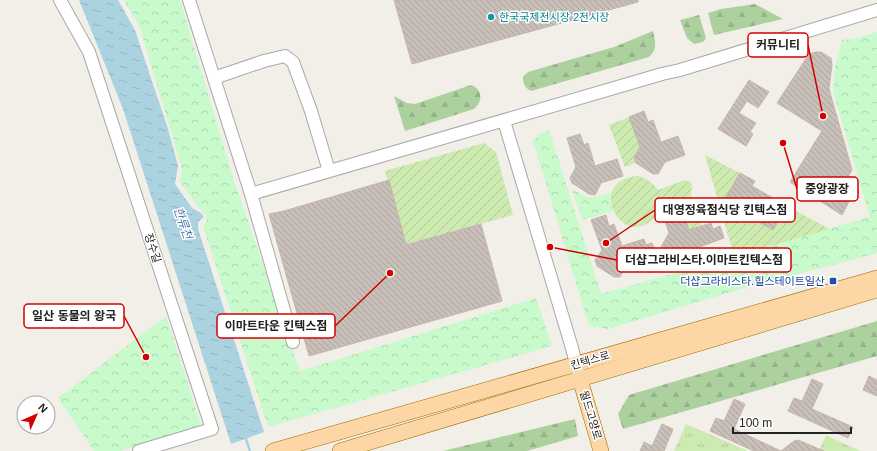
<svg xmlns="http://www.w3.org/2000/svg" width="877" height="451" font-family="Arial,'Noto Sans KR',sans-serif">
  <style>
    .grass { fill: url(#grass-tufts) }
    .forest { fill: url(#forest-firs) }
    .park { fill: url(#park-crowns) }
    .garden { fill: url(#garden-furrows) }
    .water { fill: url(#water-ripples) }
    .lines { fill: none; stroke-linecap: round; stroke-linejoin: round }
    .stream { stroke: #aad3df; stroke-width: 2.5 }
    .building { fill: url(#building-back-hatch); stroke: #c4b6ab }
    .minor-casing { stroke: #a9a9a9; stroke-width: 14 }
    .major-casing { stroke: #a06b00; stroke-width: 16 }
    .minor { stroke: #fff; stroke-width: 12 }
    .major { stroke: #fcd6a4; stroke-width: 15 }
    .culture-dot { fill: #0f9aa8; stroke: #fff; stroke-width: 1.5 }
    .transit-dot { fill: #1a4fb4; stroke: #fff; stroke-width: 1.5 }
    .labels { text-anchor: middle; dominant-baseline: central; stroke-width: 3; stroke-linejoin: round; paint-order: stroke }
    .culture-label { font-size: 11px; fill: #0d838f; stroke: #fff; text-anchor: start }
    .street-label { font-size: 11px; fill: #222; stroke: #fff }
    .transit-label { font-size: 11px; fill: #164399; stroke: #fff; text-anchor: end }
    .water-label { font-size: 12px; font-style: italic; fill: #4a7aab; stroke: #fff }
    .leader { fill: none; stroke: #d40000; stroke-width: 1.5 }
    .callout-dot { fill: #d40000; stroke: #fff; stroke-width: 1.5 }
    .callout { fill: #fff; stroke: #d40000; stroke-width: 1.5 }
    .callout-label { font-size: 12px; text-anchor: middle; font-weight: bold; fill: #222 }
  </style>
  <defs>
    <pattern id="grass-tufts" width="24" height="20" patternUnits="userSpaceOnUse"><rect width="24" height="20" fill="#cdebb0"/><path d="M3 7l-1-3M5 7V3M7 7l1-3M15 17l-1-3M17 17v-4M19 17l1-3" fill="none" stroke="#b0c997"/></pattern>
    <pattern id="forest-firs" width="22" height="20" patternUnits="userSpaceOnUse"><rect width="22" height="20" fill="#add19e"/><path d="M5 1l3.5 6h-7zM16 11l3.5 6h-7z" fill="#95b388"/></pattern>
    <pattern id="park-crowns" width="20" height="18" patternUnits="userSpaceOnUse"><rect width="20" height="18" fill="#c8facc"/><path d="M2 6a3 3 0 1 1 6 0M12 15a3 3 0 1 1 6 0" fill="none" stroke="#acd6af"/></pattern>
    <pattern id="garden-furrows" width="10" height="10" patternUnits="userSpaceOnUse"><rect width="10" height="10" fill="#cdebb0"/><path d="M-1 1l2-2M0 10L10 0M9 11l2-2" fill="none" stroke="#b0c997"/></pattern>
    <pattern id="water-ripples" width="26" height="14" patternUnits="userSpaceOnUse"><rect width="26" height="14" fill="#aad3df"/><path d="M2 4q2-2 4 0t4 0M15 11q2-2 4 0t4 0" fill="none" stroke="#92b5bf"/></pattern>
    <pattern id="building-back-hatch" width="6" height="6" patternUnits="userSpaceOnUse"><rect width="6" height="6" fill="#c7bfb8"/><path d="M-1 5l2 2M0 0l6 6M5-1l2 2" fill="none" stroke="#aba49e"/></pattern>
  </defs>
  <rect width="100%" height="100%" fill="#f2efe9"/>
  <g class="grass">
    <path d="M686,424L748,451H674Z"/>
    <path d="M826,435L860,451H819Z"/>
  </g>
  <g class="forest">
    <path d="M755,4L783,19L714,35L708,13L721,9Z"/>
    <path d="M699,15L706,38L703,42L694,44L687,38L680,20Z"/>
    <path d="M653,31C655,41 658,49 649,57L531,91C525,88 523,84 523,77L528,72L614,47Z"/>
    <path d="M471,85C483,89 483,102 474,109L405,131L394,96L407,103L415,104Z"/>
    <path d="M877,321V356L623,429L618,414L629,395Z"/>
    <path d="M575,419L578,436L527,451H443Z"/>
  </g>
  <g class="park">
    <path d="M124,0H180L234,181L300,371L536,298L552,346L268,427L203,226L207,221L206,215L196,204L180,182L182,169L139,25Z"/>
    <path d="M877,32V253L738,290L608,329L589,326L533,141L538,135L549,130L601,294L870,217L833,92L835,67L842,40L854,39Z"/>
    <path d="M572,189C591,200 591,199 611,193L610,202L613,211L582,220Z"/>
    <path d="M166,316L201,425L121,451H94L58,398Z"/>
  </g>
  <g class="garden">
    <path d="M629,117L640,147L634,157L636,163L625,167L609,125Z"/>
    <path d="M484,143L496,152L513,215L406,245L385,171Z"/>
    <path d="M705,155L740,173L724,202L773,230L783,213L792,209L830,229L734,256Z"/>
    <path d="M639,176C647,179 652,182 658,190L685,180L692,183L691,196L698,206L695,209L702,226L689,230L681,208L677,209L673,199L659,204L660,209C629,263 579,179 639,176Z"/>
  </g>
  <path class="water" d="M79,0H118L135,30L168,129L178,166L175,184L192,208L201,213L204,217L198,222V229L264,432L231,444L123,109Z"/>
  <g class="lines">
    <path class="stream" d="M245,436L250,451"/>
  </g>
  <g class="building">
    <path d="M394,0H638V2L412,64Z"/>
    <path d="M816,52H821L831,58L832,65L829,89L852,170L844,184L859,192L855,198L852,196L842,215L790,182L822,131L777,103L809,54Z"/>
    <path d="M749,80L769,92L758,108L747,101L739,113L756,123L750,132L753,134L746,146L718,129Z"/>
    <path d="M644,111L648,122L653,120L661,142L678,136L685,155L665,162L658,174H653L636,163L634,157L640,147L629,117Z"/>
    <path d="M580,134L584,145L588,143L595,166L617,159L623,176L601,183L595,195L589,194L572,183L570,178L576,167L567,138Z"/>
    <path d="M740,173L755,181L752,186L792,209L788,216L783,213L773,230L723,202Z"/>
    <path d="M389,180L406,245L481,224L502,301L309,356L269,214L284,211Z"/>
    <path d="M673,199L677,209L681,208L689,230L711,223L713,229L720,226L724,238L694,249L687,261L682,260L661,247L669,233L659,204Z"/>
    <path d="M606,215L609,226L614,224L622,246L644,239L646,245L652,243L657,254L626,265L620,277H614L597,266L595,260L602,250L591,220Z"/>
    <path d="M869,376L877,380V396L863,390Z"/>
    <path d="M812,379L823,384L812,409L853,427L848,438L788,411L794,398L802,401Z"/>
    <path d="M734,399L745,404L734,429L781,451L794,441L798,440L824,451H754L710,431L716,418L724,421Z"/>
    <path d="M662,424L673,429L664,451H640L644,442L652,446Z"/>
  </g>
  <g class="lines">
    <g class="minor-casing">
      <g id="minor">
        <path d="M60,0L89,52L212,429L139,451"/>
        <path d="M189,0L251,194L293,342"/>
        <path d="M214,78L264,61L285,56L293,62L311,111L329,171"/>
        <path d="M504,121L572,348L580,379"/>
        <path d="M251,194L662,74L680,70L877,10"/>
      </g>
    </g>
    <g class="major-casing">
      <g id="major">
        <path d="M580,379L601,451"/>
        <path d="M273,451L877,278"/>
        <path d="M340,451L877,290"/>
      </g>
    </g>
    <use href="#minor" class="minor"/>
    <use href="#major" class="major"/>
  </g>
  <circle class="culture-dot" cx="491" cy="17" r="4"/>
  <rect class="transit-dot" x="829" y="277" width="8" height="8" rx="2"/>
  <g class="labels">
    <g class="culture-label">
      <text x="499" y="17">한국국제전시장 2전시장</text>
    </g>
    <g class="street-label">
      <text transform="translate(153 248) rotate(72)">장수길</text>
      <text transform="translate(590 360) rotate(-16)">킨텍스로</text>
      <text transform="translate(591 415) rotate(73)">월드고양로</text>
    </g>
    <g class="transit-label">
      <text x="825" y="281">더샵그라비스타.힐스테이트일산</text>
    </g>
    <g class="water-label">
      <text transform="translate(183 223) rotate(71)">한류천</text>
    </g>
  </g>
  <path class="leader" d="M823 116L808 45M783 143L797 189M606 243L655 210M550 247L617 260M146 357L124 316M390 273L335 326"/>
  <g class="callout-dot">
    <circle cx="823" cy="116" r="4"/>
    <circle cx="783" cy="143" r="4"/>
    <circle cx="606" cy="243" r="4"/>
    <circle cx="550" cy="247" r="4"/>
    <circle cx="146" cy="357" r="4"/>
    <circle cx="390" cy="273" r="4"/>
  </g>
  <g class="callout">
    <rect x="748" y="33" width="60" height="24" rx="4"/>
    <rect x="797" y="177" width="61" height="24" rx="4"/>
    <rect x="655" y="198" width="140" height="24" rx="4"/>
    <rect x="617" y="248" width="174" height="24" rx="4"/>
    <rect x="24" y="304" width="100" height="24" rx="4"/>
    <rect x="217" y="314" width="118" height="24" rx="4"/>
  </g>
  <g class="callout-label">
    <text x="778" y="49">커뮤니티</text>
    <text x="827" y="193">중앙광장</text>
    <text x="725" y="214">대영정육점식당 킨텍스점</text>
    <text x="704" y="264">더샵그라비스타.이마트킨텍스점</text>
    <text x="74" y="320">일산 동물의 왕국</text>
    <text x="276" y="330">이마트타운 킨텍스점</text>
  </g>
  <g transform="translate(36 415) rotate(45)"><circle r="19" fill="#ffffff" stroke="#a7a7a7"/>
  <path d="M0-3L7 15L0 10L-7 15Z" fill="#d40000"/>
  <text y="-6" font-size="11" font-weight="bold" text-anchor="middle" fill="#222222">N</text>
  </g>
  <path d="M733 427v6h118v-6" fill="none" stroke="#222222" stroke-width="2"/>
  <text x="739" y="427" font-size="12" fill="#222222" stroke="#ffffff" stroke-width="3" paint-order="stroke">100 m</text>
</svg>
